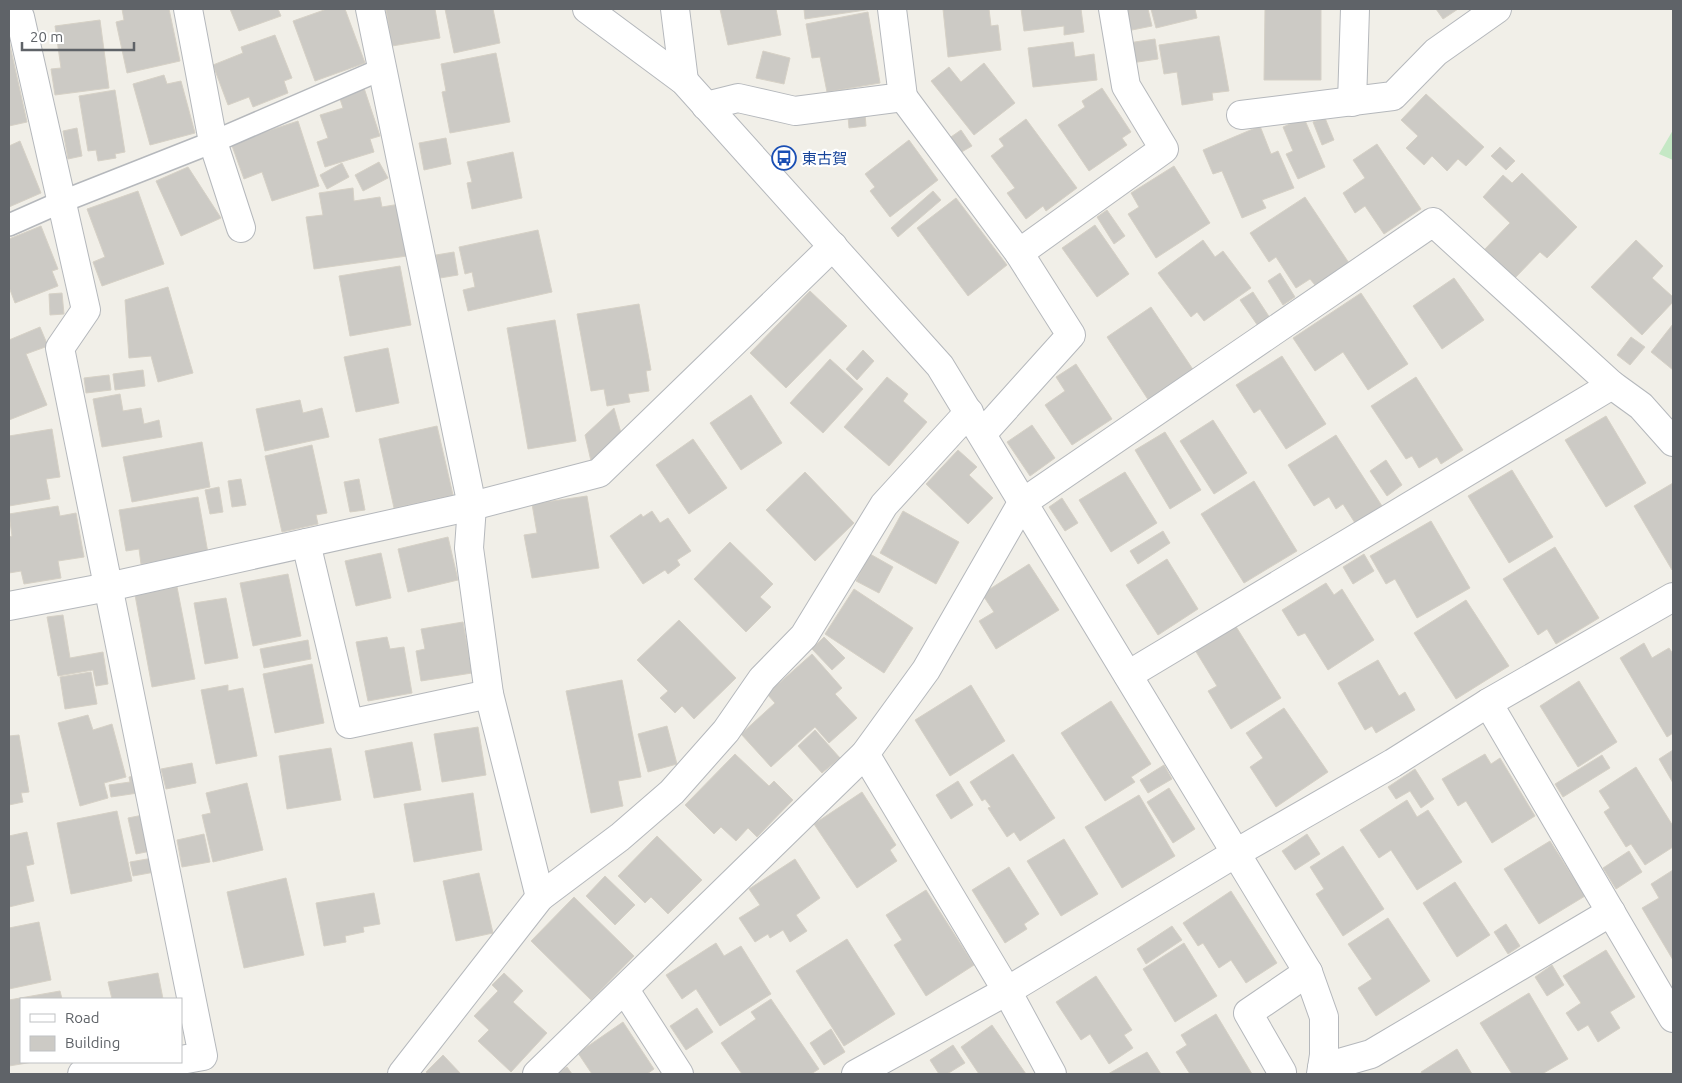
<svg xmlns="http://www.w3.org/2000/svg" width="1682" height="1083" font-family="Ubuntu,'Noto Sans JP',sans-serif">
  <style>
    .green { fill: #c5e8c5 }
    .building { fill: #cccac5; stroke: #d6d1c6 }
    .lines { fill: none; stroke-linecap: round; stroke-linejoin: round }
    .service-casing { stroke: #b5b8bc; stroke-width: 24 }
    .minor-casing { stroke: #b5b8bc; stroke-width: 30 }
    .tertiary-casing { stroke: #b5b8bc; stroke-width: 30 }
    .service { stroke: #fff; stroke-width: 21 }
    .minor { stroke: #fff; stroke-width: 28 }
    .tertiary { stroke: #fff; stroke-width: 28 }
    .labels { text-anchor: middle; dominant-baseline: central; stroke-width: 4.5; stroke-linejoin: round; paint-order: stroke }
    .transit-label { font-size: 15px; fill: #164399; stroke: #fff; text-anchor: start }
  </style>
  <rect width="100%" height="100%" fill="#f1efe8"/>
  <path class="green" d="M1673,130V160L1659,154Z"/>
  <g class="building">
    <path d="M122,9H169L180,61L127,73L116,22L124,20Z"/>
    <path d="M230,9H278L281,16L239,31Z"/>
    <path d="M327,9H345L365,63L315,81L293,21Z"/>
    <path d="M386,9H435L440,38L392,46Z"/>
    <path d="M445,9H493L500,43L454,53Z"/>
    <path d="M720,9H776L781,35L728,45Z"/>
    <path d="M804,9H872L805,19Z"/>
    <path d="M943,9H989L991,26L998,25L1001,50L948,57Z"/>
    <path d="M1021,9H1081L1084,32L1064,35V26L1024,31Z"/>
    <path d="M1122,9H1148L1152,26L1127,31Z"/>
    <path d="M1151,9H1195L1197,18L1156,28Z"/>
    <path d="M1265,9H1321V80H1264Z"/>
    <path d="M1436,9H1458L1443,19Z"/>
    <path d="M868,12L880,83L827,92L820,57L812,58L806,24Z"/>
    <path d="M100,20L109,88L55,95L51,69L61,68L55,26Z"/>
    <path d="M275,35L292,78L284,81L288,93L253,107L249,97L228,105L213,65L243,53L241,47Z"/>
    <path d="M1219,36L1229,91L1212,93L1213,100L1182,105L1177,72L1164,74L1159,45Z"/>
    <path d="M1155,39L1158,59L1131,63L1128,43Z"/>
    <path d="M9,41L27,122L9,126Z"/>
    <path d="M1073,42L1075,57L1094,54L1097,80L1033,87L1028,48Z"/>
    <path d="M763,51L790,58L784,84L756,78Z"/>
    <path d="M496,53L510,122L450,133L442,92L446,91L441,64Z"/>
    <path d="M984,63L1015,103L974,135L931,81L949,67L961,82Z"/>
    <path d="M164,75L167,84L181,81L195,133L150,145L133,84Z"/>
    <path d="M364,88L380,136L370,139L374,152L325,167L317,142L328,138L320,115L343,108L339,96Z"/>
    <path d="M1102,88L1131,132L1122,138L1127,145L1089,171L1058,125L1085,107L1082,101Z"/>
    <path d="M115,90L125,152L115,154L116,158L98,161L96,150L88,151L79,96Z"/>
    <path d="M1426,94L1484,147L1466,166L1458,159L1447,171L1432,156L1424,165L1406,148L1418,136L1401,120Z"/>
    <path d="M865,114L866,126L849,128L848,116Z"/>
    <path d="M1304,118L1325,167L1298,179L1286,154L1293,151L1283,127Z"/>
    <path d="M1325,118L1334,140L1322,145L1313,122Z"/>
    <path d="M1026,119L1077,188L1046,211L1043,206L1026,219L1007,193L1015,188L991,156L1004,146L999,139Z"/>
    <path d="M298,121L319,186L272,201L262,172L244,179L231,143Z"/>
    <path d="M1260,126L1271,154L1278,151L1294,188L1262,200L1266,208L1242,218L1222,171L1213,174L1203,150Z"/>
    <path d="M77,128L82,156L68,159L63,131Z"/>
    <path d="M961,130L972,146L958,154L948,139Z"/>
    <path d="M446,138L451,164L424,170L419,143Z"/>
    <path d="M909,140L938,180L890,217L870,191L875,187L865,174Z"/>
    <path d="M20,141L41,193L9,207V146Z"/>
    <path d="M1377,144L1421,209L1384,234L1365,206L1355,213L1343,193L1365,178L1353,160Z"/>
    <path d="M1500,147L1515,161L1506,170L1491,156Z"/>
    <path d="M513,152L522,198L472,209L467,183L472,182L467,162Z"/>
    <path d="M379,162L388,178L363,191L355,175Z"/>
    <path d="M342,163L349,177L327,189L320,175Z"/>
    <path d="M1174,166L1210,223L1156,258L1128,214L1139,207L1131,193Z"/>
    <path d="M188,167L221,218L181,236L156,181Z"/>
    <path d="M1522,173L1577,227L1547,258L1540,252L1515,278L1485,249L1510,223L1483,197L1503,175L1512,183Z"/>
    <path d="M353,188L354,201L380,197L382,207L400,204L407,256L314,269L306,217L323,215L319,193Z"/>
    <path d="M138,191L164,264L102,286L93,262L105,257L87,209Z"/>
    <path d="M933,191L941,200L898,237L891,228Z"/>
    <path d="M1305,197L1349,263L1315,285L1310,279L1296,288L1276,257L1269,262L1250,233Z"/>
    <path d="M956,198L1007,265L968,296L917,228Z"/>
    <path d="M1107,210L1125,236L1114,244L1097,217Z"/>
    <path d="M1095,225L1129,274L1097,297L1062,248Z"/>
    <path d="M41,226L58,269L52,271L58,286L15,303L9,287V239Z"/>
    <path d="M538,230L552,292L468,311L463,290L475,287L472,272L465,274L459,247Z"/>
    <path d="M1203,240L1215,257L1223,251L1251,288L1204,321L1197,312L1191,317L1158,273Z"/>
    <path d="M1636,240L1663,266L1652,278L1673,297V302L1642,335L1591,287Z"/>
    <path d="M454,252L458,275L440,278L436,255Z"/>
    <path d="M400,266L411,325L350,336L339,276Z"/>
    <path d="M1280,273L1295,297L1283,305L1268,281Z"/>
    <path d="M1454,278L1484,320L1442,349L1413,306Z"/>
    <path d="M168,287L193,373L158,382L151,356L129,358L125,300Z"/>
    <path d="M810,291L847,326L786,388L750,353Z"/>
    <path d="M1253,292L1270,318L1258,326L1240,300Z"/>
    <path d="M62,293L64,314L50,315L49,294Z"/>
    <path d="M1361,293L1408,364L1368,390L1343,352L1315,371L1293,338Z"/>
    <path d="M639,304L651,370L646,371L649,391L628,394L630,402L607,406L604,389L591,391L577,314Z"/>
    <path d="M1151,307L1194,371L1149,401L1107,337Z"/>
    <path d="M555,320L576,441L528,449L507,328Z"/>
    <path d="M1673,324V370L1651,352Z"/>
    <path d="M40,327L48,346L26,354L47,405L9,420V340Z"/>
    <path d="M1631,337L1645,347L1630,365L1617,355Z"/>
    <path d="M388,348L399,403L356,412L344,357Z"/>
    <path d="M863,350L874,361L857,380L846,369Z"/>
    <path d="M1282,356L1326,424L1286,449L1260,409L1254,413L1236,385Z"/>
    <path d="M830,359L863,389L823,433L790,403Z"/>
    <path d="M1076,364L1112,419L1072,445L1045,405L1065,391L1056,377Z"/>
    <path d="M143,370L145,386L115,390L113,374Z"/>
    <path d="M109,375L111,390L86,393L84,378Z"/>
    <path d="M887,377L908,394L903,401L927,422L889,466L844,427Z"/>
    <path d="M1416,377L1463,450L1441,464L1437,457L1419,468L1412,456L1406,459L1371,406Z"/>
    <path d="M120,394L123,411L141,408L144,424L159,420L162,437L102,447L93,399Z"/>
    <path d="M751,395L782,443L741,470L710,423Z"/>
    <path d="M300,400L303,413L322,408L329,437L265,451L256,409Z"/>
    <path d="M614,408L621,433L591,461L585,435Z"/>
    <path d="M1606,416L1646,483L1606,507L1565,440Z"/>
    <path d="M1213,420L1247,473L1214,494L1180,441Z"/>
    <path d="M1032,425L1055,458L1030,476L1007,442Z"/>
    <path d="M437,426L453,495L394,508L379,439Z"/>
    <path d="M52,429L60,477L46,479L50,499L9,506V436Z"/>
    <path d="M1165,432L1201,490L1170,509L1135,450Z"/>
    <path d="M1336,435L1382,506L1355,523L1343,504L1336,509L1329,497L1314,506L1288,465Z"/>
    <path d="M693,439L727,488L689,514L656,465Z"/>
    <path d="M202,442L210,487L132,502L123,457Z"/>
    <path d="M312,445L327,513L316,515L318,524L282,532L265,456Z"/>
    <path d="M958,450L977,467L969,475L993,498L968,524L926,484Z"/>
    <path d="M1386,460L1402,485L1387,496L1370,471Z"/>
    <path d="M1512,470L1553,537L1509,563L1468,496Z"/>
    <path d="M805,472L854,523L815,561L766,510Z"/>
    <path d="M1125,472L1157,523L1111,552L1079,500Z"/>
    <path d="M241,479L246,505L232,507L228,481Z"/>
    <path d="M359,479L365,510L350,512L344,482Z"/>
    <path d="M1254,481L1297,551L1244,583L1201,514Z"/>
    <path d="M1673,483V569L1672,570L1634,506Z"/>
    <path d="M219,487L223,512L210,514L205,490Z"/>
    <path d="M587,496L599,568L532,578L524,535L537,533L532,504Z"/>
    <path d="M198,497L208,553L141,564L139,549L126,551L119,510Z"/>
    <path d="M1062,498L1078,523L1065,531L1049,507Z"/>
    <path d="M58,506L60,516L76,513L84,557L58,561L61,578L24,584L21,571L9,573V537L12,536L9,514Z"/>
    <path d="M652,511L660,523L668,518L691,551L677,560L680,565L668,574L665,570L643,584L610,536L641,514L643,517Z"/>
    <path d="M903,511L959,542L936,584L880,553Z"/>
    <path d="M1431,521L1470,588L1417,618L1395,579L1386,584L1370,556Z"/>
    <path d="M1163,531L1170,543L1138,564L1130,551Z"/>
    <path d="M448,537L458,580L408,592L398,549Z"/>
    <path d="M730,542L773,584L760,597L771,607L746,632L694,579Z"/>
    <path d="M1555,547L1599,618L1556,644L1547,629L1538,635L1503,579Z"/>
    <path d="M381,553L391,598L356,606L345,561Z"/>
    <path d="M870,554L893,567L879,593L856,581Z"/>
    <path d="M1364,554L1374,571L1353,584L1343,567Z"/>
    <path d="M1167,559L1198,609L1158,635L1126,585Z"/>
    <path d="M1029,564L1059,610L996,649L979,621L994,612L982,594Z"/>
    <path d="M288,574L301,636L253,646L240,583Z"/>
    <path d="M1326,583L1334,595L1342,589L1374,640L1328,670L1305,633L1298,636L1282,610Z"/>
    <path d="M177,587L195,679L152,687L135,595Z"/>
    <path d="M854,589L913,628L884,673L825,634Z"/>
    <path d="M226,598L238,658L205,664L194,603Z"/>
    <path d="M1466,600L1509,666L1456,699L1414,633Z"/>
    <path d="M63,615L70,658L103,652L108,684L96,686L93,670L58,676L47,617Z"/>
    <path d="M679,620L736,678L694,719L682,706L675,713L660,698L668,691L637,660Z"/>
    <path d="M463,622L472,673L421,681L416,651L425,649L421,629Z"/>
    <path d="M1235,625L1281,698L1231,729L1208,691L1217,686L1195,650Z"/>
    <path d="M387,637L390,649L404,647L412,693L368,701L356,642Z"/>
    <path d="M824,637L845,658L832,670L812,649Z"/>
    <path d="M308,640L311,659L264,668L260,649Z"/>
    <path d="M1644,643L1652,658L1669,648L1673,654V733L1667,737L1620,658Z"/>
    <path d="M812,654L842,688L835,694L857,718L829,743L815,727L771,767L741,734L775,703L767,694Z"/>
    <path d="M1378,660L1399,696L1405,692L1415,710L1376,733L1372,726L1365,730L1338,683Z"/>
    <path d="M312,664L324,723L275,733L263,674Z"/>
    <path d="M91,672L97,704L65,709L60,677Z"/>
    <path d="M622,680L641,777L618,781L623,806L591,813L566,691Z"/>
    <path d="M1579,681L1617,742L1578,767L1540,706Z"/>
    <path d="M228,685V691L243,688L257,756L216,764L201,690Z"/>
    <path d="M971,685L1005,741L950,776L915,720Z"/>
    <path d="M1111,701L1151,764L1131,777L1135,782L1105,801L1061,733Z"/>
    <path d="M1284,708L1328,772L1276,807L1250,767L1263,758L1246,733Z"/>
    <path d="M88,715L93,730L112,724L126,777L104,783L108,798L80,806L58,723Z"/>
    <path d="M667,726L677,764L648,772L638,734Z"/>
    <path d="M478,727L486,775L442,782L434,734Z"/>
    <path d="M815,730L840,758L822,773L798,746Z"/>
    <path d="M19,735L29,792L21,793L23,802L9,805V736Z"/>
    <path d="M412,742L421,790L374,798L365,751Z"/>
    <path d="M331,748L341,800L287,809L279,756Z"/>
    <path d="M1673,750V783L1659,759Z"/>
    <path d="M735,754L769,786L774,781L793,800L757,837L748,828L736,841L721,827L714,834L685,805Z"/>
    <path d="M1013,754L1055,818L1020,841L1014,832L1007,837L988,808L991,807L985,799L982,801L970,782Z"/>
    <path d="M1485,754L1491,764L1500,758L1535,816L1492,843L1466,801L1458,806L1442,779Z"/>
    <path d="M1602,755L1610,768L1563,797L1555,784Z"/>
    <path d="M192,763L196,783L166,789L161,769Z"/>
    <path d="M1164,765L1172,779L1148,793L1140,780Z"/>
    <path d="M1636,767L1673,826V847L1645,865L1631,844L1626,847L1604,812L1610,808L1599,791Z"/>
    <path d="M1415,769L1434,799L1421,808L1410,791L1396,799L1388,787Z"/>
    <path d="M135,776L138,793L111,797L109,785L130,782L129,777Z"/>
    <path d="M958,781L973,805L951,819L936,795Z"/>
    <path d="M247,783L263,850L213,862L202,815L211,813L206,793Z"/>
    <path d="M1169,788L1195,829L1173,843L1147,802Z"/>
    <path d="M862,792L896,845L890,850L897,861L857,888L814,824Z"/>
    <path d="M473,793L482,850L414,862L404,804Z"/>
    <path d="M1139,795L1175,856L1122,888L1085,827Z"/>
    <path d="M1407,800L1417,817L1428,810L1462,862L1417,890L1391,850L1379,858L1360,830Z"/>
    <path d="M117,811L132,881L71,894L57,823Z"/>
    <path d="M143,815L151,851L136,854L128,818Z"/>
    <path d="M27,832L34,864L26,866L34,901L9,907V836Z"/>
    <path d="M204,834L210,862L182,867L177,840Z"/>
    <path d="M1307,834L1320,854L1295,870L1282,851Z"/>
    <path d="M657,836L702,880L668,914L651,897L645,903L618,876Z"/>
    <path d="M1064,839L1098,894L1061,916L1027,861Z"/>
    <path d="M1550,841L1585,896L1539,924L1504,869Z"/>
    <path d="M1343,846L1384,909L1343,936L1316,894L1324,889L1310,867Z"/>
    <path d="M1629,851L1642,872L1616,889L1603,868Z"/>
    <path d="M153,858L155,872L133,876L130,862Z"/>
    <path d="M795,859L820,898L796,915L807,931L790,942L783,930L770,938L768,934L755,942L739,918L760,905L749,889Z"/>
    <path d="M1009,867L1039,914L1024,924L1027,929L1005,943L972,890Z"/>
    <path d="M1673,870V960L1642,908L1659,898L1651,884Z"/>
    <path d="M479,873L493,933L456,941L443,881Z"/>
    <path d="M605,876L635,905L615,925L586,896Z"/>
    <path d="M286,878L304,955L244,968L227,892Z"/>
    <path d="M1455,882L1490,935L1457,957L1423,903Z"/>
    <path d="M926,890L974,965L926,996L894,945L902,940L886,915Z"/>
    <path d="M1231,891L1277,963L1246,983L1231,960L1219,968L1203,943L1198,946L1183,923Z"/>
    <path d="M374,893L380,924L363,927L364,932L345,936L346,942L324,946L316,903Z"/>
    <path d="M574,897L634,956L591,1000L531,941Z"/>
    <path d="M1388,918L1430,981L1376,1016L1358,988L1372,979L1348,944Z"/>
    <path d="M39,922L51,980L9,989V928Z"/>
    <path d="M1506,924L1520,946L1508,954L1494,932Z"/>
    <path d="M1172,926L1182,940L1146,964L1137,949Z"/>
    <path d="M847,939L895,1014L844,1046L796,971Z"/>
    <path d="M716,943L724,956L741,946L771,994L720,1026L696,989L682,999L666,975Z"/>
    <path d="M1184,943L1217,996L1175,1022L1143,969Z"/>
    <path d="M1606,950L1635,997L1610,1012L1620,1028L1598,1042L1588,1025L1578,1031L1566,1013L1581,1003L1563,976Z"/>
    <path d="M1552,965L1564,985L1547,996L1535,977Z"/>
    <path d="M158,973L163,999H112L108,982Z"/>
    <path d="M504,973L523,991L513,1002L547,1033L511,1072L478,1041L489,1030L474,1016L498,991L492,985Z"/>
    <path d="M1096,976L1132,1030L1124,1035L1133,1048L1109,1064L1090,1034L1081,1040L1056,1002Z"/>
    <path d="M60,991L62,999H21V1062H33L9,1066V1000Z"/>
    <path d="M1529,993L1568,1059L1542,1074H1512L1480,1023Z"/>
    <path d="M771,999L819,1069L811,1074H742L721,1043L756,1019L751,1012Z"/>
    <path d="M697,1008L713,1032L686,1050L670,1026Z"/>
    <path d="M1216,1014L1252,1074H1190L1176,1052L1187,1045L1181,1035Z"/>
    <path d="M623,1022L654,1069L647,1074H592L578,1053Z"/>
    <path d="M992,1025L1026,1074H979L961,1047Z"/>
    <path d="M831,1029L845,1052L824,1065L810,1043Z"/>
    <path d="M953,1045L965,1063L947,1074H939L930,1060Z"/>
    <path d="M1457,1049L1472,1074H1422L1421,1072Z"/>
    <path d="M1147,1052L1161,1074H1108Z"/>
    <path d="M443,1055L461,1074H428L426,1072Z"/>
    <path d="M567,1067L572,1074H556Z"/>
  </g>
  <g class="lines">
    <g class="service-casing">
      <path id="service" d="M9,225L61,202L213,142L382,69"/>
    </g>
    <g class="minor-casing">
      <g id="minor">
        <path d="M188,9L213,142L241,228"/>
        <path d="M370,9L472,506L469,548L489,694L540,897"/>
        <path d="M675,9L684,81"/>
        <path d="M20,17L86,310L60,348L203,1056L181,1060"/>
        <path d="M903,97L1019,253"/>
        <path d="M1352,102L1355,9"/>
        <path d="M706,106L738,98L795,111L903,97L892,9"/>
        <path d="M1241,115L1393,96L1436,52L1497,9"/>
        <path d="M982,434L1071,335L1019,253L1164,149L1126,86L1113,9"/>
        <path d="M306,543L349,724L489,694"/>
        <path d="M9,606L108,587L472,506L599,473L833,246"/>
        <path d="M1128,675L1612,385"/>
        <path d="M1488,703L1673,1018"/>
        <path d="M865,754L1007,991L1052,1074"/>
        <path d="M625,990L679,1074"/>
        <path d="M1322,1068L1371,1054L1611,912"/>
        <path d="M82,1074L167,1062"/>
        <path d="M402,1074L540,897L620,837L672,792L726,731L762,679L804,636L884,505L969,412"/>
        <path d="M537,1074L865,754L926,670L1022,503L1433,222L1612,385L1641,406L1673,442"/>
        <path d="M856,1074L1007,991L1236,853L1393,763L1488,703L1673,597"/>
        <path d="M1281,1074L1282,1072L1248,1013L1308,972"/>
      </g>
    </g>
    <g class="tertiary-casing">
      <path id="tertiary" d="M587,9L684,81L940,366L1308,972L1324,1017V1055L1321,1074"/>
    </g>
    <use href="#service" class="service"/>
    <use href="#minor" class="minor"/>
    <use href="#tertiary" class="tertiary"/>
  </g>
  <defs>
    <g id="bus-ring" transform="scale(1.25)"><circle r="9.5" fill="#fff" stroke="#1a4fb4" stroke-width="1.5"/><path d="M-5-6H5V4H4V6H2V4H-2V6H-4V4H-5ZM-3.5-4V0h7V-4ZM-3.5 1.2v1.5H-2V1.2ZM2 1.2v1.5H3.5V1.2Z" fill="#1a4fb4"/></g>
  </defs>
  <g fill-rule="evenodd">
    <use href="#bus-ring" x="784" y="158"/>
  </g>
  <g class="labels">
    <g class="transit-label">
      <text x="802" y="158">東古賀</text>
    </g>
  </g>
  <rect width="1682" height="1083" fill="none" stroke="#5f6368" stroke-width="20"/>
  <rect x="20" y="998" width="162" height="65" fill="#ffffff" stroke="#bfc1c3"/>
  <rect x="30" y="1014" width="25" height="8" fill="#ffffff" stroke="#bfc1c3"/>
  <text x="65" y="1023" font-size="15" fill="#5f6368">Road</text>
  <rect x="30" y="1036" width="25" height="15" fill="#cccac5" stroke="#bfc1c3"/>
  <text x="65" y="1048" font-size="15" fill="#5f6368">Building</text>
  <path d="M22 42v8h112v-8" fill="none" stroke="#5f6368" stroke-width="2.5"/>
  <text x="30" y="42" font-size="15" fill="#5f6368" stroke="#ffffff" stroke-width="4" paint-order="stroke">20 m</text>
</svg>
